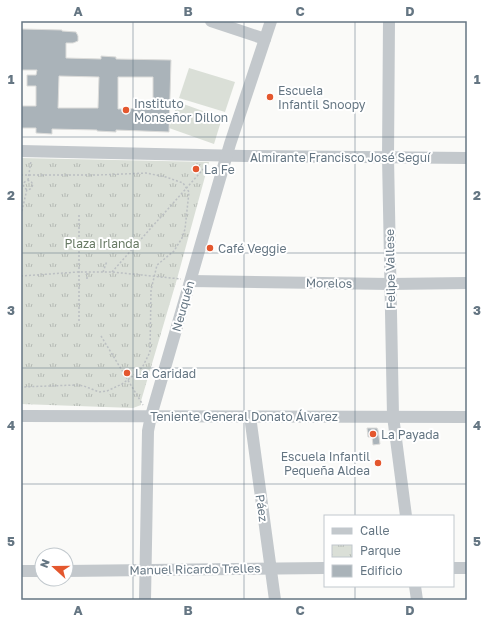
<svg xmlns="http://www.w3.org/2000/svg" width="488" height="621" font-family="'Golos Text',sans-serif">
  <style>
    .grass { fill: #dadfd7 }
    .park { fill: url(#park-tufts) }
    .building { fill: #aab3b9; stroke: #dcdcda; fill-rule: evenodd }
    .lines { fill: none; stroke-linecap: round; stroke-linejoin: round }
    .path { stroke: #bbbfc2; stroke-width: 1.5; stroke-dasharray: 2 2; stroke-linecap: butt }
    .minor { stroke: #c3c8cc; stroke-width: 12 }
    .grid { fill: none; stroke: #657683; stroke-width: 1; stroke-opacity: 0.55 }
    .poi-dot { fill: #e4572e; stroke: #fff; stroke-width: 1.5 }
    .labels { text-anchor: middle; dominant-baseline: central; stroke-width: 4; stroke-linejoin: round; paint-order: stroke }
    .poi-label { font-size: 12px; fill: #657683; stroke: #fff; text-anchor: start }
    .street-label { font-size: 12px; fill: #657683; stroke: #fff }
    .park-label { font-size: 12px; fill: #687a64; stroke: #fff }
    .neatline { fill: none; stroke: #657683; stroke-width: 1.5 }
    .grid-label { font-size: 13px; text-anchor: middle; font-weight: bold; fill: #657683 }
  </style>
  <defs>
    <pattern id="park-tufts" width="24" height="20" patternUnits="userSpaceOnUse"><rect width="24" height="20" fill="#dadfd7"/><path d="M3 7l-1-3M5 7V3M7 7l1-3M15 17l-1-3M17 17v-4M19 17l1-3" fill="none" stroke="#b4b9b4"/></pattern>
  </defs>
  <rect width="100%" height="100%" fill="#fafaf8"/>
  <g class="grass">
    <path d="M189,68L235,82L225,112L179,98Z"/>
    <path d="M178,102L222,118L214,144L169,128Z"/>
  </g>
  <path class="park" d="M21,158L209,162L177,279L141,401V405L133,408L21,404Z"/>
  <g class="building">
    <path d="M21,29L62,30V31L76,32L78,36V41L73,43H66V58L101,59V56L116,57V59L171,60L169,132L116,130V132L97,131V130L52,129V134L36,133V128H21V106H36V86H27V75H36L37,70H21ZM59,76L99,77L98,108H58ZM118,77H153V108L118,109Z"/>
    <path d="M367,428H377L378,430L380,444L373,445L372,437H368Z"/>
  </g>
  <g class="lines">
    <g class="path">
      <path d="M21,175H98L146,173L166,177L183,183L189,192L185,229L182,238L174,251L157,265L151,290L150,352L143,366L137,373L122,384L107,391L99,392L84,386L76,385L21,387"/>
      <path d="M28,180L31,161"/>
      <circle cx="28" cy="185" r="4.5"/>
      <path d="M21,215L27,189"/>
      <path d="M103,272L107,261"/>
      <path d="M112,272L206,166"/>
      <path d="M87,273V281"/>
      <path d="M21,276L78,272H112L181,279"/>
      <path d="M79,321V215"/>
      <path d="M101,336L143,405"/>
    </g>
    <g class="minor">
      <path d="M211,21L265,39"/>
      <path d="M389,21L388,157L393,416L406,516"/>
      <path d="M21,151L245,156L467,158"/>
      <path d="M191,281L390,284L467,283"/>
      <path d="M21,416L467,417"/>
      <path d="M250,416L275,600"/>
      <path d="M453,568H467"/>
      <path d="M21,571H42"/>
      <path d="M66,571L325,568"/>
      <path d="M415,586L417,600"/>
      <path d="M145,600L148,431L151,416L230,144L271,21"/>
    </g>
  </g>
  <path class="grid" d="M133,21V600M244,21V600M355,21V516M21,137H467M21,253H467M21,368H467M21,484H467M355,586V600"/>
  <g class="poi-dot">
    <circle cx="270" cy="97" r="4"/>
    <circle cx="126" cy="110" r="4"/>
    <circle cx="196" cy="169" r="4"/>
    <circle cx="210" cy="248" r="4"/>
    <circle cx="127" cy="373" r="4"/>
    <circle cx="373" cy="434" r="4"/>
    <circle cx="378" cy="463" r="4"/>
  </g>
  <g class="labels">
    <g class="poi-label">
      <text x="278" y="90">Escuela<tspan x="278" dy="14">Infantil Snoopy</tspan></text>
      <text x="134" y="103">Instituto<tspan x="134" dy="14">Monseñor Dillon</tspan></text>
      <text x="204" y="169">La Fe</text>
      <text x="218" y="248">Café Veggie</text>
      <text x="135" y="373">La Caridad</text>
      <text x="381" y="434">La Payada</text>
      <text x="370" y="456" text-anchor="end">Escuela Infantil<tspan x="370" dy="14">Pequeña Aldea</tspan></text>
    </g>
    <g class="street-label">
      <text x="340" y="157">Almirante Francisco José Seguí</text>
      <text transform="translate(390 269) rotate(-91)">Felipe Vallese</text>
      <text transform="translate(329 283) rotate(1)">Morelos</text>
      <text transform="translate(183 306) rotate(-74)">Neuquén</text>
      <text x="244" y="416">Teniente General Donato Álvarez</text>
      <text transform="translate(262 508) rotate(82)">Páez</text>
      <text transform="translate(195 569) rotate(-1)">Manuel Ricardo Trelles</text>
    </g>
    <g class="park-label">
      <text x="102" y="243">Plaza Irlanda</text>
    </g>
  </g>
  <rect width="488" height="621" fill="none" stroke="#ffffff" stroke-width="44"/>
  <rect x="324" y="515" width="130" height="72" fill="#ffffff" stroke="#c1c8cd"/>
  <rect x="332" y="528" width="20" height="6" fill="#c3c8cc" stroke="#c1c8cd"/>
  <text x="360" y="535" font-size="12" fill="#657683">Calle</text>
  <rect x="332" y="545" width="20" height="12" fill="url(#park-tufts)" stroke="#c1c8cd"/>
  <text x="360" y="555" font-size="12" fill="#657683">Parque</text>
  <rect x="332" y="565" width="20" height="12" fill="#aab3b9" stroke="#c1c8cd"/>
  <text x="360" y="575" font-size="12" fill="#657683">Edificio</text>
  <g transform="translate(54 567) rotate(291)"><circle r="19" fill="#ffffff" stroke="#c1c8cd"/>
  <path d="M0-3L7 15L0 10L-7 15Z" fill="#e4572e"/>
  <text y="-6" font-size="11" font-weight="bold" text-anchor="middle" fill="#657683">N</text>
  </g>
  <rect x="22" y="22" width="444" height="577" class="neatline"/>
  <g class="grid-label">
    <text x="78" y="16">A</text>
    <text x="188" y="16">B</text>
    <text x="300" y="16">C</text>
    <text x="410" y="16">D</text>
    <text x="11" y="84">1</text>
    <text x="477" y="84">1</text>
    <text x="11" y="200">2</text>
    <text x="477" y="200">2</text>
    <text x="11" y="315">3</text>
    <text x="477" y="315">3</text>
    <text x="11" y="430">4</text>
    <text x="477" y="430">4</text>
    <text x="11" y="546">5</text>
    <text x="477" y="546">5</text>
    <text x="78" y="615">A</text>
    <text x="188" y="615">B</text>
    <text x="300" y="615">C</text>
    <text x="410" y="615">D</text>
  </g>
</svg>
